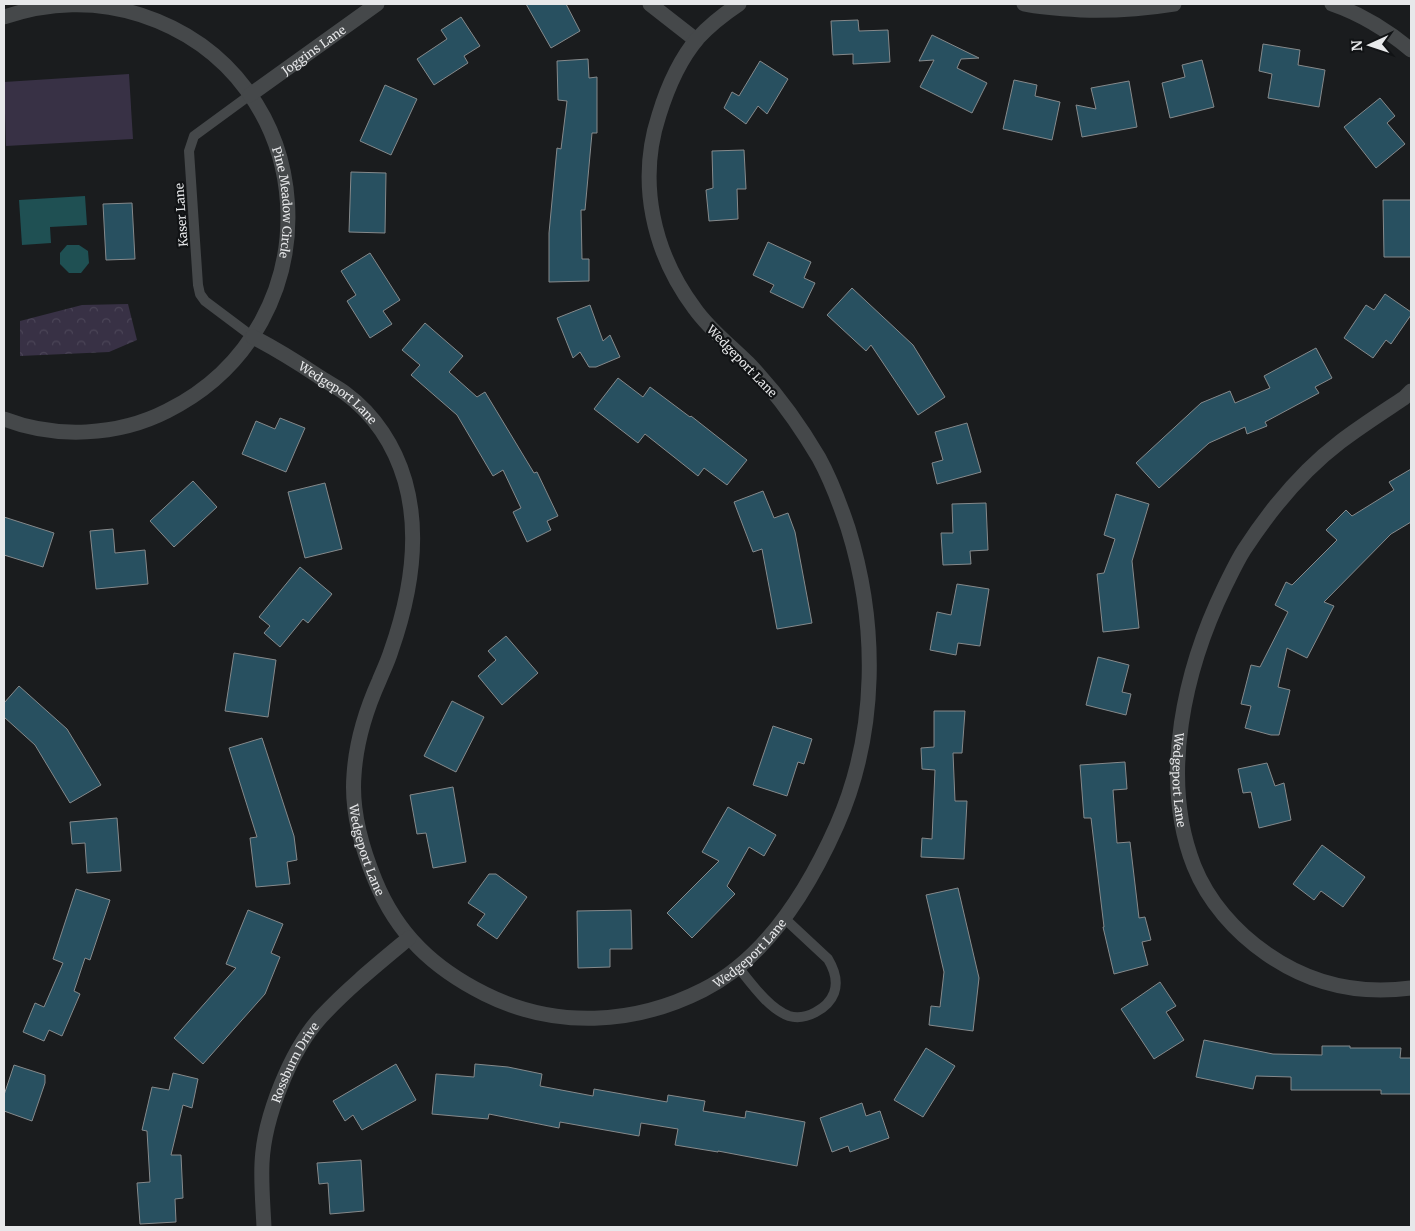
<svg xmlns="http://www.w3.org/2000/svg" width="1415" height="1231" font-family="Merriweather,serif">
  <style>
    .grass { fill: #383145 }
    .forest { fill: url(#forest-crowns) }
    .water { fill: #1f5053 }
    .building { fill: #285060; stroke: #85898b }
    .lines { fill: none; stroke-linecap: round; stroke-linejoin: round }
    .lane { stroke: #45484a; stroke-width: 10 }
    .street { stroke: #45484a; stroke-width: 15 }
    .labels { text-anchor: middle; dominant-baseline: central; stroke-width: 4.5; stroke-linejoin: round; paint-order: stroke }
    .street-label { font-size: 12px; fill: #e7e8ea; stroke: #111315 }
  </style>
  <defs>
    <pattern id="forest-crowns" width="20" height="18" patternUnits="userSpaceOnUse" patternTransform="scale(1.25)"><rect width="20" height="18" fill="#383145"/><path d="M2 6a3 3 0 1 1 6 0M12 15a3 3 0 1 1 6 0" fill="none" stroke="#4b4557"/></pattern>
  </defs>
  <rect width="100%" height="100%" fill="#1a1c1e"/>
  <path class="grass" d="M129,74L133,139L6,146L4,82Z"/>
  <path class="forest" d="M128,304L137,340L109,352L20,356V321L82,305Z"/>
  <g class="water">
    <path d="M85,196L87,225L50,227L51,243L22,245L19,200Z"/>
    <path d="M67,245H79L88,251L89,263L81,273H69L60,264V253Z"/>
  </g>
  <g class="building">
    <path d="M526,4H566L580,31L551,48Z"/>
    <path d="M461,17L480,46L464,56L468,63L434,85L417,59L447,39L441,30Z"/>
    <path d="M858,20L859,31L888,30L890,62L853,64V54L833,55L831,21Z"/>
    <path d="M932,35L979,58L961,59L957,68L987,83L972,113L920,87L934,60L919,61Z"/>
    <path d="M1263,44L1300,50L1298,65L1325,70L1319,107L1268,98L1272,74L1259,71Z"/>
    <path d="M588,59L589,78L597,77V133H592L585,210H581L582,259H589V281L549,282V233L557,148L561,149L567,101L558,100L557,61Z"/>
    <path d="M1202,60L1214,107L1170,118L1162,83L1185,77L1182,65Z"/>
    <path d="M760,61L788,79L767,114L758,106L746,124L724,108L732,92L739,96Z"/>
    <path d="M1014,80L1037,85L1035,96L1060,102L1052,140L1003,129Z"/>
    <path d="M1129,81L1137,127L1082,137L1076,105L1096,109L1091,88Z"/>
    <path d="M385,85L417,99L391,155L360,141Z"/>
    <path d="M1380,98L1395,116L1387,123L1405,144L1376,168L1344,127Z"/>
    <path d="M744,150L746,189H737L738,219L709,221L706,190L713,188L712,151Z"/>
    <path d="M351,172L386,173L385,233L349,232Z"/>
    <path d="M1383,200H1411V257H1384Z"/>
    <path d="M132,203L135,259L106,260L103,204Z"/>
    <path d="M768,242L811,262L804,278L815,283L803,308L770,292L774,285L753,275Z"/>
    <path d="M370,253L400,300L383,311L392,324L370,338L347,301L356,295L341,271Z"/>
    <path d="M852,288L913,345L945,397L918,415L871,345L866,351L827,315Z"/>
    <path d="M1385,294L1411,312V315L1391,344L1386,340L1373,358L1344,338L1366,305L1374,310Z"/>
    <path d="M590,305L603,341L610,335L620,357L596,367H589L580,352L573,358L557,318Z"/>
    <path d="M425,323L463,356L449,372L477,397L485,392L534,473L537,472L558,516L547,521L551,530L527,542L513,512L521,508L503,470L493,476L457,415L411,375L420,365L402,350Z"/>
    <path d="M1316,348L1332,378L1315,387L1319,393L1265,422L1267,426L1247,434L1245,427L1209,443L1159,488L1136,463L1201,403L1230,391L1235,403L1270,388L1264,376Z"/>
    <path d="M618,378L643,397L650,387L690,417L691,416L747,460L727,485L704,468L698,476L645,434L638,443L594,409Z"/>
    <path d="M280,418L305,428L286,472L242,454L256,421L275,429Z"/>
    <path d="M967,423L981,472L937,484L932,463L943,460L935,432Z"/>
    <path d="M1411,469V522L1391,534L1324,602L1334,606L1307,658L1287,648L1278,687L1290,690L1279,735H1271L1245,728L1251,706L1241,704L1251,665L1260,667L1288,612L1275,605L1286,582L1292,585L1337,540L1326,530L1346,510L1352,516L1394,490L1389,482Z"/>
    <path d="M193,481L217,507L174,547L150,521Z"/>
    <path d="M325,483L342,549L305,558L288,492Z"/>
    <path d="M763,491L774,518L788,513L795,532L812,623L777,629L762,549L753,552L734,502Z"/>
    <path d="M1116,494L1149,504L1132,561L1139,628L1103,632L1097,574L1104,573L1115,539L1104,535Z"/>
    <path d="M986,503L988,550L970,551L971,564L943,565L941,533H953L952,504Z"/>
    <path d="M4,517L54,533L43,567L4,555Z"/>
    <path d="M113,529L115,553L145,550L148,584L96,589L90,531Z"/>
    <path d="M300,567L332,594L308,623L303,619L280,647L264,633L270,626L259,617Z"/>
    <path d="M957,584L989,589L980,646L958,643L956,655L930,650L937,612L951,615Z"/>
    <path d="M506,636L538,673L502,705L478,676L496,660L488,651Z"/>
    <path d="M234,653L276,660L268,717L225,711Z"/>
    <path d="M1098,657L1129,665L1122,692L1131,694L1126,715L1086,705Z"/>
    <path d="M19,686L67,729L101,785L70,803L35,745L4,717V703Z"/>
    <path d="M452,701L484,717L456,772L424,756Z"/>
    <path d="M934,711H965L962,753H953L955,801H967L964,859L921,857L922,838L932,839L935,770L922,769L921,748L934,747Z"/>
    <path d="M773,726L812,739L804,764L798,762L787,796L753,785Z"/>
    <path d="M262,738L294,836L297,860L287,862L290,884L256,887L250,838L257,837L229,748Z"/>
    <path d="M1125,762L1127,789L1113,790L1117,843L1130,842L1139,918L1145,917L1151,940L1142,942L1148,965L1114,974L1103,927H1104L1091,818H1084L1080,765Z"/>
    <path d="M1267,763L1275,786L1284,783L1291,820L1259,828L1251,792L1243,793L1238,769Z"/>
    <path d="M453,787L466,862L433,868L426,833L417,834L410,795Z"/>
    <path d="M728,807L776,835L764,856L749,847L727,886L735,894L692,938L667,913L719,861L702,852Z"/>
    <path d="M117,818L121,871L87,873L85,843L72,844L70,822Z"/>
    <path d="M1322,845L1365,877L1343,907L1321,891L1314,900L1293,884Z"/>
    <path d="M489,874H496L527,897L497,939L477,925L485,914L468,903Z"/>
    <path d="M958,888L979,978L973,1031L929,1025L931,1006L940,1007L944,972L926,895Z"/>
    <path d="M76,889L110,900L90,960L85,958L74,991L80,994L62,1036L49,1030L44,1041L23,1032L35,1003L44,1007L63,963L53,959Z"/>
    <path d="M248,910L283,924L271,953L280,957L265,994L203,1064L174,1038L236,968L226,964Z"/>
    <path d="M631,910L632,949H610V967L578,968L577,911Z"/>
    <path d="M1160,982L1176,1006L1166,1012L1184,1040L1154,1059L1121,1009Z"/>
    <path d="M1204,1040L1273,1054L1322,1055V1046H1350V1048H1401L1400,1058H1411V1094H1381V1090H1291V1077L1256,1076L1253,1089L1196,1077Z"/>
    <path d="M926,1048L955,1066L923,1117L894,1100Z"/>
    <path d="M396,1064L416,1100L362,1130L353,1115L345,1121L333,1101Z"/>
    <path d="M475,1064L508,1067L542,1074L540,1086L593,1096L594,1089L667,1102L668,1095L705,1101L703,1111L745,1118L746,1111L805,1122L797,1166L718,1151V1152L675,1145L678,1129L641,1123L639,1136L560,1122L559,1128L489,1114L488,1119L432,1114L436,1074L474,1077Z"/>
    <path d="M14,1065L45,1075V1083L32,1121L4,1111V1095Z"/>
    <path d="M173,1073L198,1079L192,1108L183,1105L171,1155H181L183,1198L175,1199L176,1222L140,1224L137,1183L150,1182L147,1131L142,1130L152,1087L169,1090Z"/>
    <path d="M862,1103L866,1116L880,1111L889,1138L850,1152L848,1146L832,1152L820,1118Z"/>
    <path d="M361,1160L364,1211L330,1214L328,1183L319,1184L317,1163Z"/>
  </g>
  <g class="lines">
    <g class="lane">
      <path d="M250,95L194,136L189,151L198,285L200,294L205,301L253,337"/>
      <path d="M738,967C751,983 769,1009 789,1016C805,1021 828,1009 834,993C838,982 834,969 828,959L784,918"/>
    </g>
    <g class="street">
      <path d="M650,4L696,40"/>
      <path d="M1024,4C1043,8 1063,9 1082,10C1114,11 1143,9 1174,4"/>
      <path d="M1332,4C1361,14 1387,30 1411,50"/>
      <path id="s1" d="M4,17C48,2 96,0 141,15C325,75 339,325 167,411C118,436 56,439 4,419"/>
      <path id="s2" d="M250,95L377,4"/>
      <path id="s3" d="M253,337C276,349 297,362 318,376C327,382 337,387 345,393C375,415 395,447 405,481C421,537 410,597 391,651C388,661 383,671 379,681C366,710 356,743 354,775C351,811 361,846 375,880C397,934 433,968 485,994C555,1029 634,1025 703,990C767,958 809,888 837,825C878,732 878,624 848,528C840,504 831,480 819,458C799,424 775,391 748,363C730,345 710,330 695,309C653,253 637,182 659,115C667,89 680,59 698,38C710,25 724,14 739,4"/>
      <path id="s4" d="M1411,391L1404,398C1383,412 1361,426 1340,442C1302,471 1270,510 1244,550C1237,561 1231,574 1225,586C1185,668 1159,777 1194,866C1208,901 1235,932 1267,954C1310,984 1359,995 1411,988"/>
      <path id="s5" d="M264,1227C263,1206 261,1184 262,1163C264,1117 291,1050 321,1017C348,988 379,963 409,938"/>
    </g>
  </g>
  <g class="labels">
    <g class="street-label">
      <text stroke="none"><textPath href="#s2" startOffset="78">Joggins Lane</textPath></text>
      <text stroke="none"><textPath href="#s1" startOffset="392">Pine Meadow Circle</textPath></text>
      <text transform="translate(181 215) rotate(-94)">Kaser Lane</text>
      <text transform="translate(742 361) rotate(46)">Wedgeport Lane</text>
      <text stroke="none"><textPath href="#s3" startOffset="102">Wedgeport Lane</textPath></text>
      <text stroke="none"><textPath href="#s4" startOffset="475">Wedgeport Lane</textPath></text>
      <text stroke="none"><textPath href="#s3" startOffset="596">Wedgeport Lane</textPath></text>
      <text stroke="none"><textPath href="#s3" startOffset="1076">Wedgeport Lane</textPath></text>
      <text stroke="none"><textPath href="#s5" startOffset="171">Rossburn Drive</textPath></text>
    </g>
  </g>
  <rect width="1415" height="1231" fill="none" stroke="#e7e8ea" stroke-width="10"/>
  <g transform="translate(1370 45) rotate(267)" stroke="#111315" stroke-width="4" paint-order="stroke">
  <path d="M0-4L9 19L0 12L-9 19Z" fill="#e7e8ea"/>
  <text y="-8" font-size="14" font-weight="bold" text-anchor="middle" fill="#e7e8ea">N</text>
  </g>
</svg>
